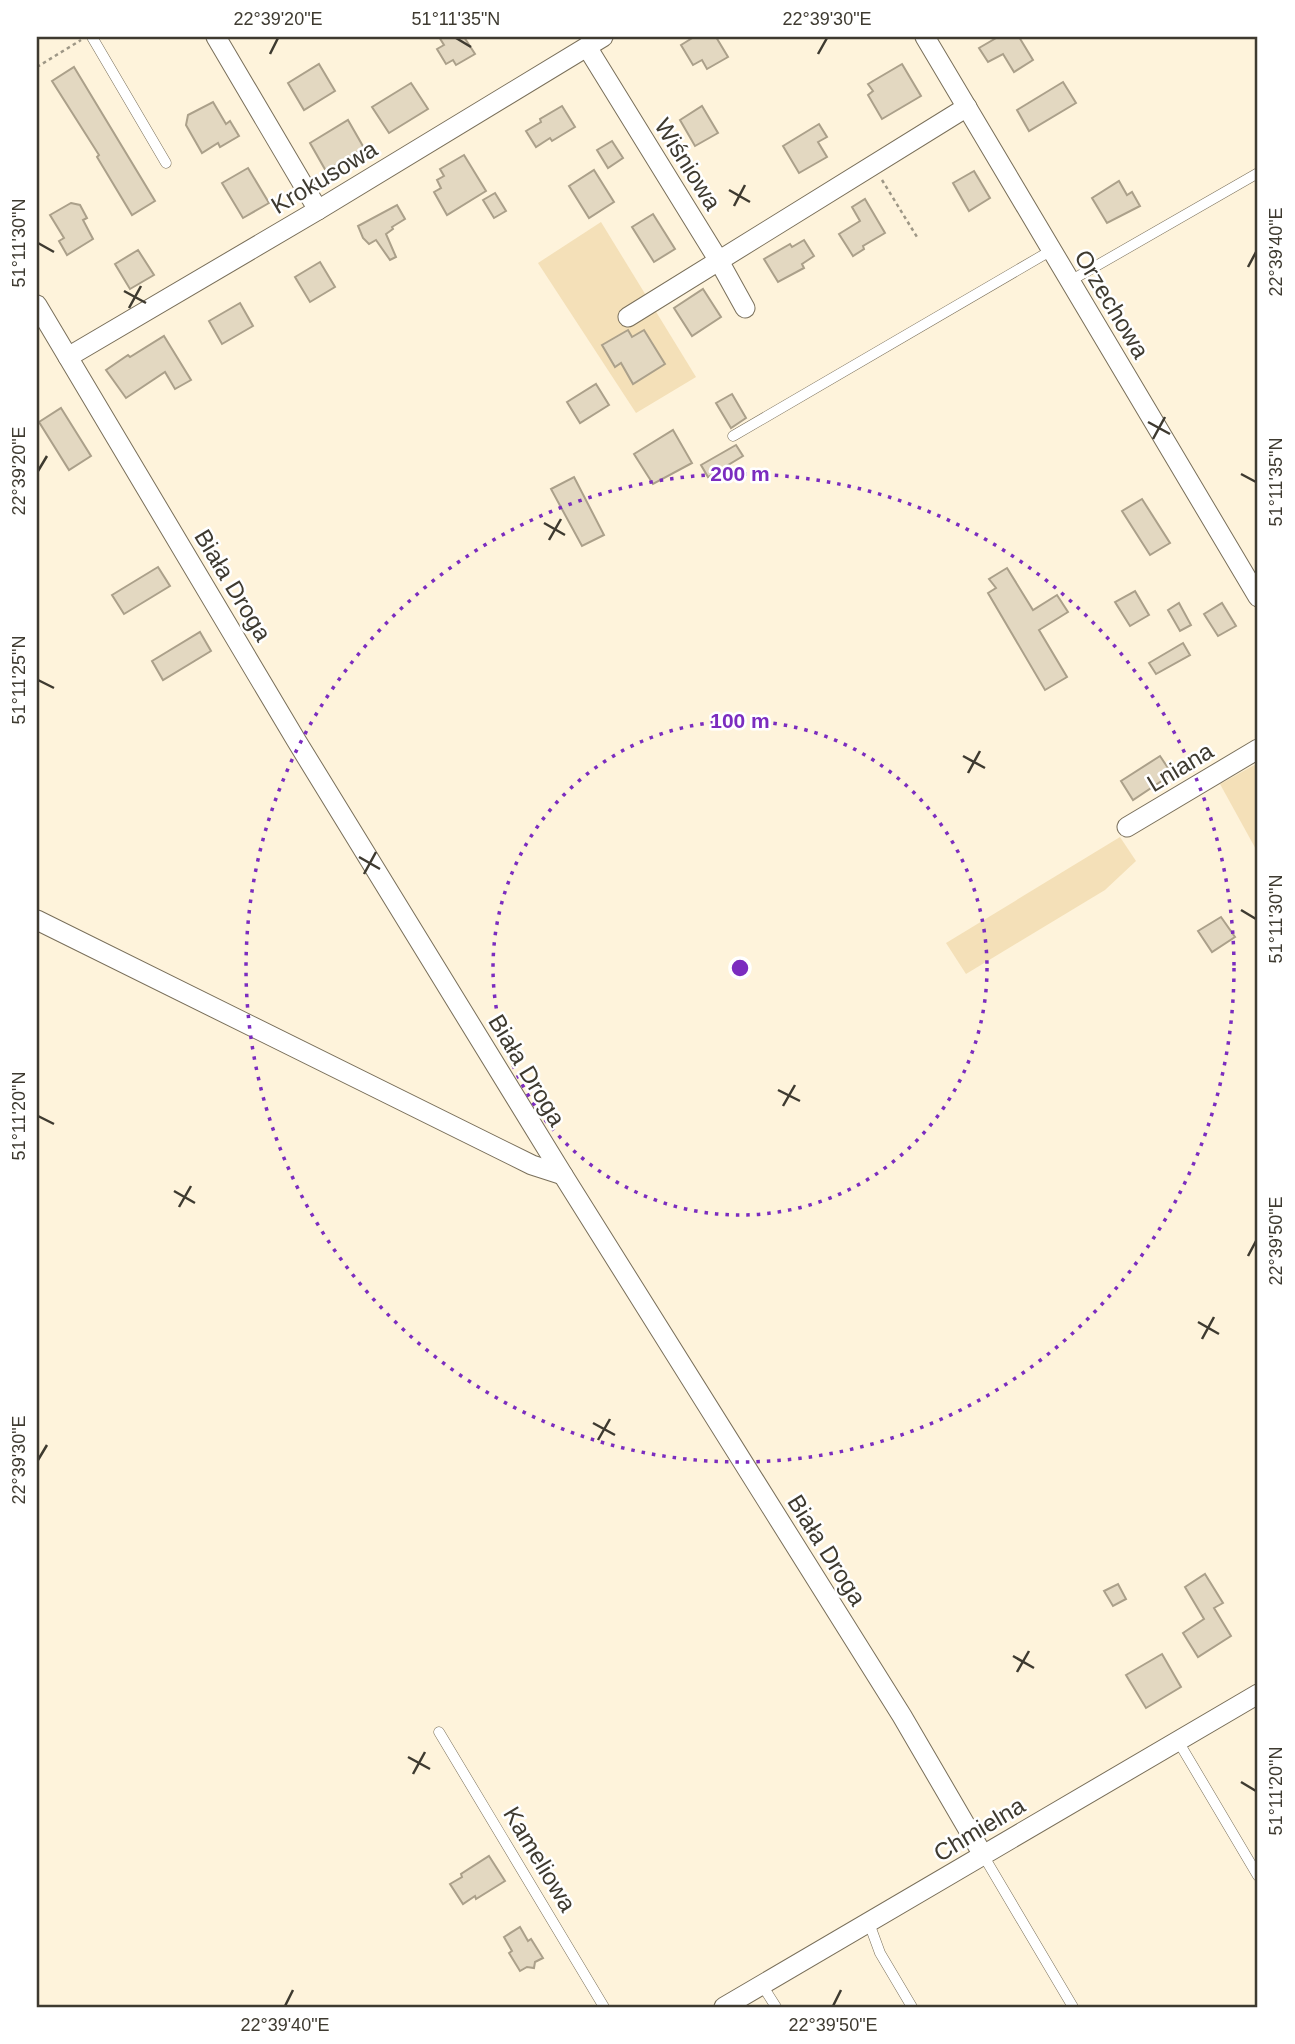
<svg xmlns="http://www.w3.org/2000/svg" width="1295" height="2044" font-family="Arial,sans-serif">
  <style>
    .green { fill: #f4e0b8 }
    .building { fill: #e3d8c1; stroke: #aba08a; stroke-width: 2 }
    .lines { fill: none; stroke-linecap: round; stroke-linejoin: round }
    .lane-casing { stroke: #796f5a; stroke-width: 11 }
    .street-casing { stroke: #796f5a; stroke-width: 21 }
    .path { stroke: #9e9786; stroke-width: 2.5; stroke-dasharray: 3.5 3.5; stroke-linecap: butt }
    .lane { stroke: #fff; stroke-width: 10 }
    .street { stroke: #fff; stroke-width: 19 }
    .ticks { fill: none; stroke: #3e3a30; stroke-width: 2.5 }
    .ring { fill: none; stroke: #7b2cbf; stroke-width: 3.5; stroke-dasharray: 3.5 7 }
    .labels { text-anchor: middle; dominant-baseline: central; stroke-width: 5; stroke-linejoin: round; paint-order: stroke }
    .street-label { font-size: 24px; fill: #3e3a30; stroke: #fff }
    .centre { fill: #7b2cbf; stroke: #fff; stroke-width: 3.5 }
    .ring-label { font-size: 21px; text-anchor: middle; font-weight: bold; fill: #7b2cbf; stroke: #fff; stroke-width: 5; stroke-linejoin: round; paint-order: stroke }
    .neatline { fill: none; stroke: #3e3a30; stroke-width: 2.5 }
    .ticks-label { font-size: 18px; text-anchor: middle; fill: #3e3a30 }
  </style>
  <rect width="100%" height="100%" fill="#fef3db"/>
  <g class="green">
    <path d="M601,222L696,377L636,413L538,263Z"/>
    <path d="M1258,763V853L1220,784Z"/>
    <path d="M1120,837L1136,861L1105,890L966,974L946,943Z"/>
  </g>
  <g class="building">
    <path d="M439,37H464L475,54L456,65L453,60L446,64L437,49L444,45Z"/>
    <path d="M694,37H716L728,57L707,69L702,60L693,65L681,45Z"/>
    <path d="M998,37H1019L1033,60L1014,72L1003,54L988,62L979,48Z"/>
    <path d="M319,64L335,91L304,110L288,83Z"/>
    <path d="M902,64L921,96L882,119L868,95L873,91L868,84Z"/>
    <path d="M74,67L155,201L132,215L97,157L99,155L52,81Z"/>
    <path d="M1063,82L1076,103L1029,131L1017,110Z"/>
    <path d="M411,83L428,109L389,133L372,107Z"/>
    <path d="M213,102L226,124L230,121L239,136L220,147L218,143L202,153L186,125L188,115Z"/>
    <path d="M562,106L575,127L552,141L550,138L536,147L526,131L541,122L540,119Z"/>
    <path d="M702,106L718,133L695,146L680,120Z"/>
    <path d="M348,120L364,148L326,171L310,143Z"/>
    <path d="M819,124L827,137L818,142L827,157L799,173L783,146Z"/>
    <path d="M612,141L623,158L608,168L597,150Z"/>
    <path d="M464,155L486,191L447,215L434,192L441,188L437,180L444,176L440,169Z"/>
    <path d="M248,168L269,203L243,218L222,183Z"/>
    <path d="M594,170L614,202L589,218L569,186Z"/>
    <path d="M974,171L990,198L969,211L953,183Z"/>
    <path d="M1119,181L1127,195L1132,192L1140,206L1107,223L1092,198Z"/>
    <path d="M495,193L506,211L494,218L483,200Z"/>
    <path d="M865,199L885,233L863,246L864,249L853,256L839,234L860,221L852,207Z"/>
    <path d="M71,203L80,205L87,218L83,220L93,239L67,255L59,241L64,238L50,215Z"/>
    <path d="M397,205L405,219L392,227L393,229L386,234L396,257L390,260L376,240L369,244L363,238L358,226Z"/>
    <path d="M653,214L675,249L654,262L632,227Z"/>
    <path d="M804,240L814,256L802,264L804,268L778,282L764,259L790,244L792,247Z"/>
    <path d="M138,250L154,275L130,289L115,264Z"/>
    <path d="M320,262L335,287L310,302L295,277Z"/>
    <path d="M703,289L721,317L692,336L674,308Z"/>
    <path d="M240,303L253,326L222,344L209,321Z"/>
    <path d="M628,330L632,337L644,330L665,364L633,384L621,363L615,367L602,345Z"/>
    <path d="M164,336L191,380L175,389L165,372L126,398L106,370L128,355L130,357Z"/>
    <path d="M596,384L609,405L580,423L567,402Z"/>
    <path d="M732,394L746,418L731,428L716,403Z"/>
    <path d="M61,408L91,456L69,470L39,422Z"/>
    <path d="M673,430L692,463L653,484L634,454Z"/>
    <path d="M736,445L743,456L708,477L701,465Z"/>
    <path d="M574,477L604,535L582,546L551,489Z"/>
    <path d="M1142,499L1170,543L1150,555L1122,511Z"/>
    <path d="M158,567L170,586L124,614L112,595Z"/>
    <path d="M1007,568L1033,610L1057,595L1068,612L1039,630L1067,677L1045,690L988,593L996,588L989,579Z"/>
    <path d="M1135,591L1149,615L1130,626L1115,602Z"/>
    <path d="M1179,603L1191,625L1180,631L1168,610Z"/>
    <path d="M1222,603L1236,626L1218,636L1204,614Z"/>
    <path d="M200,632L211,651L163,680L152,661Z"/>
    <path d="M1183,643L1190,655L1156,674L1149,663Z"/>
    <path d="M1160,756L1172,774L1133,800L1121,781Z"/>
    <path d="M1221,917L1235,937L1212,952L1198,931Z"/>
    <path d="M1205,1574L1223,1603L1214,1608L1231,1636L1198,1657L1183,1633L1204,1619L1185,1587Z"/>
    <path d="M1118,1584L1126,1599L1113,1606L1104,1591Z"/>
    <path d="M1162,1654L1181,1687L1146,1708L1126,1675Z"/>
    <path d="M489,1856L505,1881L476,1899L475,1896L463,1904L450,1884L462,1877L461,1874Z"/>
    <path d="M520,1927L528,1941L531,1939L543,1958L535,1962L534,1968L527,1967L520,1971L509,1953L512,1951L504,1937Z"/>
  </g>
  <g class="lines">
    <g class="lane-casing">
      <g id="lane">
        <path d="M92,37L166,163"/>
        <path d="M1070,281L1258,173"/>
        <path d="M733,436L1052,250"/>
        <path d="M439,1732L604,2007"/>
        <path d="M1178,1741L1258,1876"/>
        <path d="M983,1855L1073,2007"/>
        <path d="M869,1923L880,1953L912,2007"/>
        <path d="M762,1985L776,2007"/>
      </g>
    </g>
    <g class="street-casing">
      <g id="street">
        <path d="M216,37L318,210"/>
        <path d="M925,37L1258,597"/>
        <path d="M587,47L719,261L745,308"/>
        <path d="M37,305L296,740L563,1175L902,1716L983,1855"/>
        <path d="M628,317L967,107"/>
        <path d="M68,357L318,210L603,37"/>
        <path d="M1127,827L1258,749"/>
        <path d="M37,920L532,1165L563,1175"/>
        <path d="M724,2007L1258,1694"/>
      </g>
    </g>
    <g class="path">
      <path d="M37,67L81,40"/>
      <path d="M882,180L917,237"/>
    </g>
    <use href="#lane" class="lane"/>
    <use href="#street" class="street"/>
  </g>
  <path class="ticks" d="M456,38L471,47M270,54L278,38M818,54L827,38M729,190L750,202M734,206L745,185M38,243L54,252M1248,267L1256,252M124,291L146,303M129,308L141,286M1148,422L1170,434M1153,439L1165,417M38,471L47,456M1241,474L1256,482M544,523L565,535M549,540L561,519M38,680L54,688M963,756L985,768M968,773L980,751M359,857L380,869M364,874L376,852M1241,910L1256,919M778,1090L800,1101M783,1106L795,1085M38,1116L54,1124M174,1191L195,1203M179,1207L191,1186M1248,1256L1256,1241M1198,1322L1219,1334M1202,1339L1214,1317M593,1423L615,1435M598,1440L610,1419M38,1460L47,1445M1013,1656L1034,1668M1017,1672L1029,1651M408,1757L430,1769M413,1774L425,1752M1241,1782L1256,1791M285,2006L293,1990M833,2006L841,1990"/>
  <g class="ring">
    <circle cx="740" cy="968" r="247"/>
    <circle cx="740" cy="968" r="494"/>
  </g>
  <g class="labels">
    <g class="street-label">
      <text transform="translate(688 164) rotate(58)">Wiśniowa</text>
      <text transform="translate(324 177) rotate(-31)">Krokusowa</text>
      <text transform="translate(1112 304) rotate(59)">Orzechowa</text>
      <text transform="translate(233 585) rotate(59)">Biała Droga</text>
      <text transform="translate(1180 767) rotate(-31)">Lniana</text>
      <text transform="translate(527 1070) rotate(59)">Biała Droga</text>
      <text transform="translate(827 1550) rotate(58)">Biała Droga</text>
      <text transform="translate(979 1829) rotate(-31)">Chmielna</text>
      <text transform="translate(540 1859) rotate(59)">Kameliowa</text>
    </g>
  </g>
  <circle cx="740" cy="968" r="10" class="centre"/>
  <g class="ring-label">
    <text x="740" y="481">200 m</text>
    <text x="740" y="728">100 m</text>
  </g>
  <rect width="1295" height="2044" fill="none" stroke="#ffffff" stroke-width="77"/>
  <rect x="38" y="38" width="1218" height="1968" class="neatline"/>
  <g class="ticks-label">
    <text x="278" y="25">22°39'20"E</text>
    <text x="456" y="25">51°11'35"N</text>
    <text x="827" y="25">22°39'30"E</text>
    <text transform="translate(19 243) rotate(-90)" y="6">51°11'30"N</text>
    <text transform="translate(1276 252) rotate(-90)" y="6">22°39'40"E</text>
    <text transform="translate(19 471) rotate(-90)" y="6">22°39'20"E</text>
    <text transform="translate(1276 482) rotate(-90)" y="6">51°11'35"N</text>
    <text transform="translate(19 680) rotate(-90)" y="6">51°11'25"N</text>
    <text transform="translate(1276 919) rotate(-90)" y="6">51°11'30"N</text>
    <text transform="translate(19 1116) rotate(-90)" y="6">51°11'20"N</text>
    <text transform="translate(1276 1241) rotate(-90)" y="6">22°39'50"E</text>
    <text transform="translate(19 1460) rotate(-90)" y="6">22°39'30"E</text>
    <text transform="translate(1276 1791) rotate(-90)" y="6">51°11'20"N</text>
    <text x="285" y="2031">22°39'40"E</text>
    <text x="833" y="2031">22°39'50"E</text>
  </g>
</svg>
